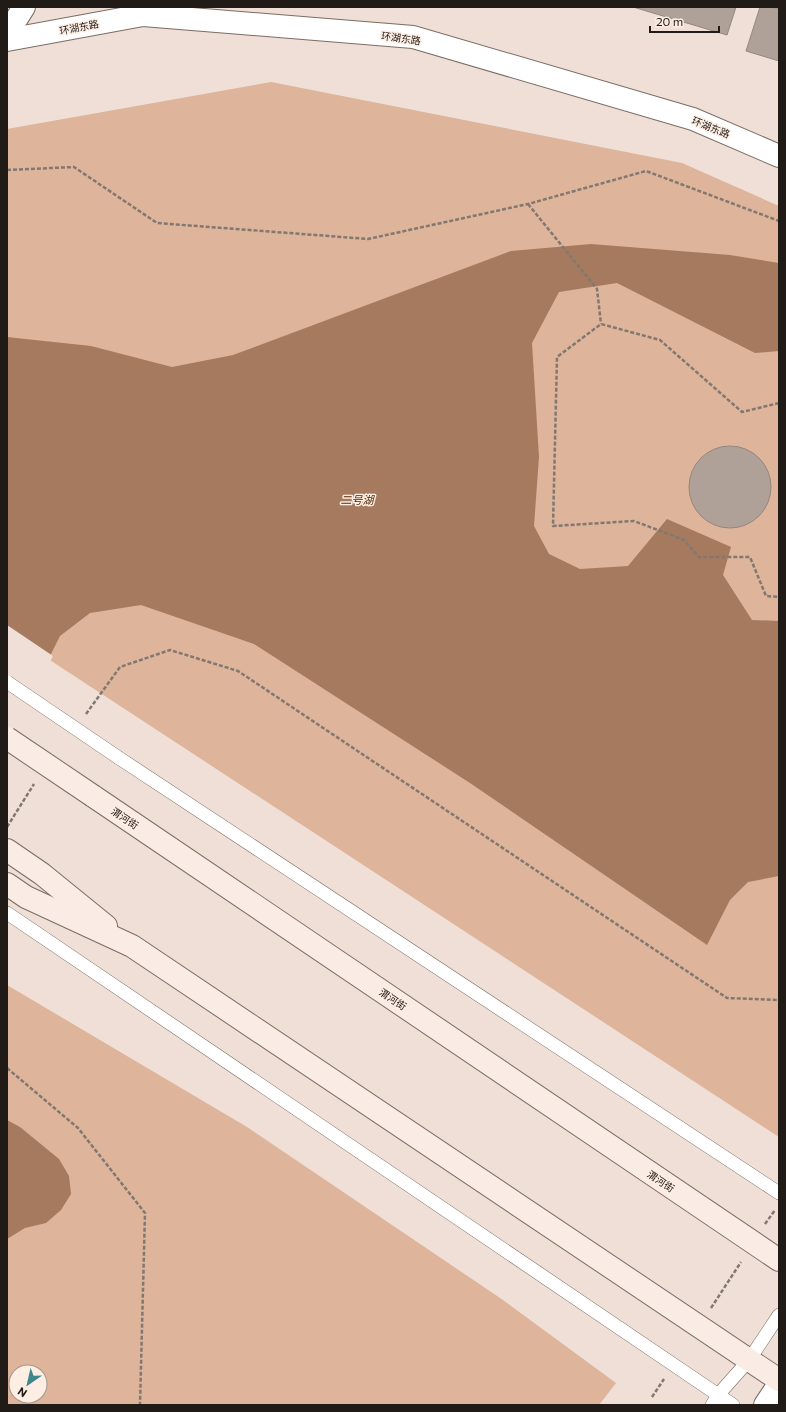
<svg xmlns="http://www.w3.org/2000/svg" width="786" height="1412" font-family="Commissioner,'Noto Sans SC',sans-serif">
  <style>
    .green { fill: #deb49a; fill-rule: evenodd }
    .water { fill: #a67a5f }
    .pier { fill: #efdfd6 }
    .building { fill: #b0a198; stroke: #95867e }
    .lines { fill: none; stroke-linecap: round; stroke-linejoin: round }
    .service-casing { stroke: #7b6d64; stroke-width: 14 }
    .tertiary-casing { stroke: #7b6d64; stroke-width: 24 }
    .secondary-casing { stroke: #7b6d64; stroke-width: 24 }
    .path { stroke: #827871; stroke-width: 2.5; stroke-dasharray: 4 2; stroke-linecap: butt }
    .service { stroke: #fff; stroke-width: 13 }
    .tertiary { stroke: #fff; stroke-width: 22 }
    .secondary { stroke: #faece4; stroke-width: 22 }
    .service-bridge-casing { stroke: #7b6d64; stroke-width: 14; stroke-linecap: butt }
    .secondary-bridge-casing { stroke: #7b6d64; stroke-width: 24; stroke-linecap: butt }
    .service-bridge { stroke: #fff; stroke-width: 13 }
    .secondary-bridge { stroke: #faece4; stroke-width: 22 }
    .labels { text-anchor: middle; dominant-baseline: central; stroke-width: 3; stroke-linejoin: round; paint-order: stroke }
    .street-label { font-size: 10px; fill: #201b17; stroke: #fdede3 }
    .water-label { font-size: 11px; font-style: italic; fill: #522705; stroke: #fdede3 }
  </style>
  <rect width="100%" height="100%" fill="#efdfd6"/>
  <g class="green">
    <path d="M271,82L682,163L779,206V1137L7,632V129Z"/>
    <path d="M7,985L247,1127L503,1300L616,1383L599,1405H7ZM16,1372H40V1396H16Z"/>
  </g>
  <g class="water">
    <path d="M591,244L730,255L779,263V351L755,353L617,283L559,292L532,343L539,457L534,526L549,554L580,569L628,566L667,519L731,547L723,575L752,620L779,621V876L748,882L730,900L707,945L470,783L254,644L141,605L90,613L60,636L7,742V337L91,346L172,367L233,355L511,251Z"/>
    <path d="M7,1120L20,1127L59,1159L69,1176L71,1194L61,1210L46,1223L25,1228L7,1239Z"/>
  </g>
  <path class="pier" d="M7,625L53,656L9,743L7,744Z"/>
  <g class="building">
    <path d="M633,7H736L727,35Z"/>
    <path d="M760,7L779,8V61L746,51Z"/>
    <circle cx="730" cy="487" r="41"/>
  </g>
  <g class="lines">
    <g class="service-casing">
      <g id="service">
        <path d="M119,758L779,1193"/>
        <path d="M7,913L733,1405"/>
        <path d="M712,1405L718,1395L749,1360L779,1315"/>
      </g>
    </g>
    <g class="tertiary-casing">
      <g id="tertiary">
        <path d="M7,34L24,7"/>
        <path d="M7,40L143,15L413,37L693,119L779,156"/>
        <path d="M765,1405L779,1384"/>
      </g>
    </g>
    <g class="secondary-casing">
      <g id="secondary">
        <path d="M93,796L779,1260"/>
        <path d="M7,850L42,874L106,926"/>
        <path d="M7,884L26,897L132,946L779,1380"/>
      </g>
    </g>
    <g class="path">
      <path d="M7,170L74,167L157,223L368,239L528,204L646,171L779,221"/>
      <path d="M528,204L597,289L601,324"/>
      <path d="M779,403L742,412L660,340L601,324L557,357L553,526L634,521L684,540L699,557H750L766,596L779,597"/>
      <path d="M86,714L120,667L170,650L238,671L727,998L779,1000"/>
      <path d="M7,827L34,784"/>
      <path d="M7,1068L78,1128L145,1213L140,1405"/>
      <path d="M765,1224L775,1210"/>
      <path d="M711,1308L741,1262"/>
      <path d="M652,1397L664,1379"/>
    </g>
    <use href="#service" class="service"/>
    <use href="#tertiary" class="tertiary"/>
    <use href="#secondary" class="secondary"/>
    <g class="service-bridge-casing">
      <path id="service-bridge" d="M7,682L119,758"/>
    </g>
    <g class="secondary-bridge-casing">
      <path id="secondary-bridge" d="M7,738L93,796"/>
    </g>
    <use href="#service-bridge" class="service-bridge"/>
    <use href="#secondary-bridge" class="secondary-bridge"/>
  </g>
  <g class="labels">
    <g class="street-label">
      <text transform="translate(79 27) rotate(-11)">环湖东路</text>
      <text transform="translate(401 38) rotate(8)">环湖东路</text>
      <text transform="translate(711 127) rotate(22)">环湖东路</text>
      <text transform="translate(125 818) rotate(34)">渭河街</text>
      <text transform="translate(393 999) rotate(34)">渭河街</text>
      <text transform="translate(661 1181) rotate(34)">渭河街</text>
    </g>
    <g class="water-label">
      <text x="357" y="499">二号湖</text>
    </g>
  </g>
  <rect width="786" height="1412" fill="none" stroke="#201b17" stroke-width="16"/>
  <g transform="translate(28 1384) rotate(214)"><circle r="19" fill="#fdede3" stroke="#a59991"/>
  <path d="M0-3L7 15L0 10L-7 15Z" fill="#3e868c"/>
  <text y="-6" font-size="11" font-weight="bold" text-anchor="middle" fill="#201b17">N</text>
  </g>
  <path d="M650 26v6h69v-6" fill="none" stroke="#201b17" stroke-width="2"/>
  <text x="656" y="26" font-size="12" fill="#201b17" stroke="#fdede3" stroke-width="3" paint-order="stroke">20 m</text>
</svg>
